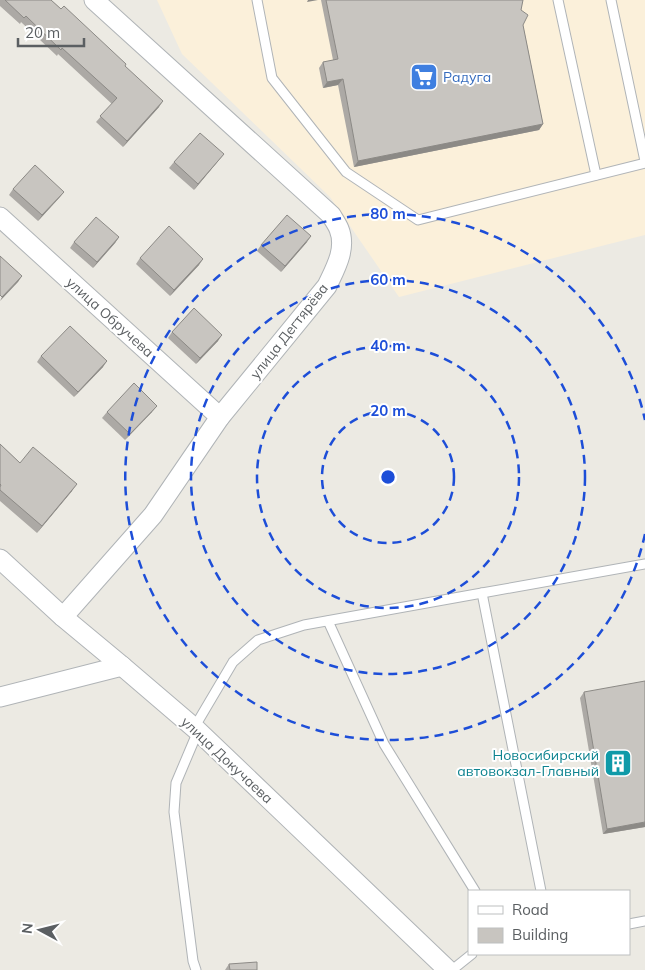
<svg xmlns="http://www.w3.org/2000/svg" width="645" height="970" font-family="Mulish,sans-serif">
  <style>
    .commercial { fill: #fbf0da }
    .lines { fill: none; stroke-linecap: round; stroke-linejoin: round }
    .service-casing { stroke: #b0b4b7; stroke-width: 11 }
    .minor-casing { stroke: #b0b4b7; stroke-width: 21 }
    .service { stroke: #fff; stroke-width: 9 }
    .minor { stroke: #fff; stroke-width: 19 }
    .wall { fill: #aca9a5 }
    .shaded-wall { fill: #8c8a86 }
    .building { fill: #c8c5c0; stroke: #8c8a86 }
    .ring { fill: none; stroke: #1d4ed8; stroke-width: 2.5; stroke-dasharray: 9 6 }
    .labels { text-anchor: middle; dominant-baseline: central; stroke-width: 4; stroke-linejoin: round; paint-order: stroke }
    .shop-label { font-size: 14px; fill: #366cbe; stroke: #fff; text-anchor: start }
    .street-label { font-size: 14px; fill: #5b5f62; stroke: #fff }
    .culture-label { font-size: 14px; fill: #0d838f; stroke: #fff; text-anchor: end }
    .centre { fill: #1d4ed8; stroke: #fff; stroke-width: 2.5 }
    .ring-label { font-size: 15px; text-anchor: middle; font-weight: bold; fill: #1d4ed8; stroke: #fff; stroke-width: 4; stroke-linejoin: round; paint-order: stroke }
  </style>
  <rect width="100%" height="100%" fill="#eceae3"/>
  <path class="commercial" d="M157,0H645V235L399,297L330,197L182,54Z"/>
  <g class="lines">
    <g class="service-casing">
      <g id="service">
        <path d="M257,0L272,78L346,172L418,220L645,163"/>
        <path d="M558,0L596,175"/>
        <path d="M611,0L645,161"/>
        <path d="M328,621L384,744L475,891"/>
        <path d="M194,728L233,662L258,640L304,625L482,593"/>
        <path d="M541,891L482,593L645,564"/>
        <path d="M629,924L645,921"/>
        <path d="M196,970L193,961L174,812L176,783L198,731"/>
        <path d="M452,970L472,954"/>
      </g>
    </g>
    <g class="minor-casing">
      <g id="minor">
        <path d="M0,217L220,417"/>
        <path d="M0,559L63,617L122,666L198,731L448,970"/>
        <path d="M63,617L153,515L220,417L327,286C335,269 347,249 339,229C337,224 334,220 331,215L94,0"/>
        <path d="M0,697L122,666"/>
      </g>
    </g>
    <use href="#service" class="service"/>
    <use href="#minor" class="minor"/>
  </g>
  <g class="wall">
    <path d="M0,0H51L125,66L159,107L123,147L96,122L112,104L58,54L57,56L21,22L20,24L0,6Z"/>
    <path d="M321,0H523L521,10L523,25L543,124L539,130L354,167L338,85L323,88L319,68L323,62L333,60Z"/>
    <path d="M224,154L194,190L169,168L174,162Z"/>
    <path d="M13,189L64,192L59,198L38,221L9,195Z"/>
    <path d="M119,237L115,243L93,268L70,248L74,242Z"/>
    <path d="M307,242L281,272L257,251L261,245Z"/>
    <path d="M140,258L199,265L170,296L136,264Z"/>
    <path d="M172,332L218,341L196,364L168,338Z"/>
    <path d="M41,356L103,367L74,397L37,362Z"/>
    <path d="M107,412H152L125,440L102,418Z"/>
    <path d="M0,444L20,463L72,491L37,533L0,501Z"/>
    <path d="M584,692L645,827L603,834L580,698Z"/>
    <path d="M229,964L257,970H225Z"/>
  </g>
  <g class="shaded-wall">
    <path d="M308,0H318L307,2Z"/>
    <path d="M343,79L338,85L323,88L327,82Z"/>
    <path d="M163,101L159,107L123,147L127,141Z"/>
    <path d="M543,124L539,130L354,167L358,161Z"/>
    <path d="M224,154L194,190L198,184Z"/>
    <path d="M64,192L59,198L38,221L42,215Z"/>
    <path d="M311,236L307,242L281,272L285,266Z"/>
    <path d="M119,237L115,243L93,268L97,262Z"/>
    <path d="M203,259L199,265L170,296L174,290Z"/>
    <path d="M22,276L18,282L0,301L2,297Z"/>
    <path d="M222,335L218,341L196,364L200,358Z"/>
    <path d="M107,361L103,367L74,397L78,392Z"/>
    <path d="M157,406L152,412L125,440L130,434Z"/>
    <path d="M77,484L72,491L37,533L42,526Z"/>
    <path d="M645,822V827L603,834L607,829Z"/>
  </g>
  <g class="building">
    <path d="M5,0H51L61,9L64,6L126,64L125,66L163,101L127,141L100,116L117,98L62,48L61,50L26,16L24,18Z"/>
    <path d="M326,0H523L521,10L528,15L523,25L543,124L358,161L343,79L327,82L323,62L338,59Z"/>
    <path d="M200,133L224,154L198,184L174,162Z"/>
    <path d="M35,165L64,192L42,215L13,189Z"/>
    <path d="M287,215L311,236L285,266L261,245Z"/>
    <path d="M96,217L119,237L97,262L74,242Z"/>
    <path d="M169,226L203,259L174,290L140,258Z"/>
    <path d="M0,256L22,276L2,297L0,295Z"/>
    <path d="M194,308L222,335L200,358L172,332Z"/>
    <path d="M70,326L107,361L78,392L41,356Z"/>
    <path d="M134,383L157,406L130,434L107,412Z"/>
    <path d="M0,444L20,463L33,447L77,484L42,526L0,490V487L1,485L0,484Z"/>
    <path d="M645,681V822L607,829L584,692Z"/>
    <path d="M257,962V970H230L229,964Z"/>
  </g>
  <g class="ring">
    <circle cx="388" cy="477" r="66"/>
    <circle cx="388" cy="477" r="131"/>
    <circle cx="388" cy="477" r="197"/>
    <path d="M645 534A263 263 0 1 1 645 420"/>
  </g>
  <defs>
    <g id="supermarket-square" transform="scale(1.4375)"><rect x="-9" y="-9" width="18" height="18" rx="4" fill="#3f7fe0" stroke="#fff"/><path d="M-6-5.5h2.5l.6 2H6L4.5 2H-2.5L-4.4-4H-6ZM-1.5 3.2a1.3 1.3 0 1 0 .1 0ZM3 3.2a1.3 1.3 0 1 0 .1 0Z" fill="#fff"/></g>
    <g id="building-square" transform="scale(1.4375)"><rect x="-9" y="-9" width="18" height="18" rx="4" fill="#0f9aa8" stroke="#fff"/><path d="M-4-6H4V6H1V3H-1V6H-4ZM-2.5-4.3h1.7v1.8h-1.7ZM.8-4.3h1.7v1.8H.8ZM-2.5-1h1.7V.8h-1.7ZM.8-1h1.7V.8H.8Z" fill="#fff"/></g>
  </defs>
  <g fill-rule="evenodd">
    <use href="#supermarket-square" x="424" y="77"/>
    <use href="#building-square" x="618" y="763"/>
  </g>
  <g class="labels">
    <g class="shop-label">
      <text x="443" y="77">Радуга</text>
    </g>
    <g class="street-label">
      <text transform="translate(110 317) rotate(42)">улица Обручева</text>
      <text transform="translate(289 331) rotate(-52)">улица Дегтярёва</text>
      <text transform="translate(227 760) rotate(43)">улица Докучаева</text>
    </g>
    <g class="culture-label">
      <text x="599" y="755">Новосибирский<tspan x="599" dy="16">автовокзал-Главный</tspan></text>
    </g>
  </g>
  <circle cx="388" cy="477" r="8" class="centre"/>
  <g class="ring-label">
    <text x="388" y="219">80 m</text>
    <text x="388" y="285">60 m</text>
    <text x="388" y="351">40 m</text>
    <text x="388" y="416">20 m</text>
  </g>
  <rect x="468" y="890" width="162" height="65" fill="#ffffff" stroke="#bdbfc0"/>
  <rect x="478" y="906" width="25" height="8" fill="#ffffff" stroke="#bdbfc0"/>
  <text x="512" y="915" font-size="15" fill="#5b5f62">Road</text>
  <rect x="478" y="928" width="25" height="15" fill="#c8c5c0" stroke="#bdbfc0"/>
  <text x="512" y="940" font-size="15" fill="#5b5f62">Building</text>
  <g transform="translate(40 930) rotate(277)" stroke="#ffffff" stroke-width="4" paint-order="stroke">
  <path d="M0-4L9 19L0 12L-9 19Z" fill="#5b5f62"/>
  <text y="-8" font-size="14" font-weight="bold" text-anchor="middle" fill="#5b5f62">N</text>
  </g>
  <path d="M18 38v8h66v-8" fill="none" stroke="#5b5f62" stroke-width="2.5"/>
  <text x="25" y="38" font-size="15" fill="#5b5f62" stroke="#ffffff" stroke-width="4" paint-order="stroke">20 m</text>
</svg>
